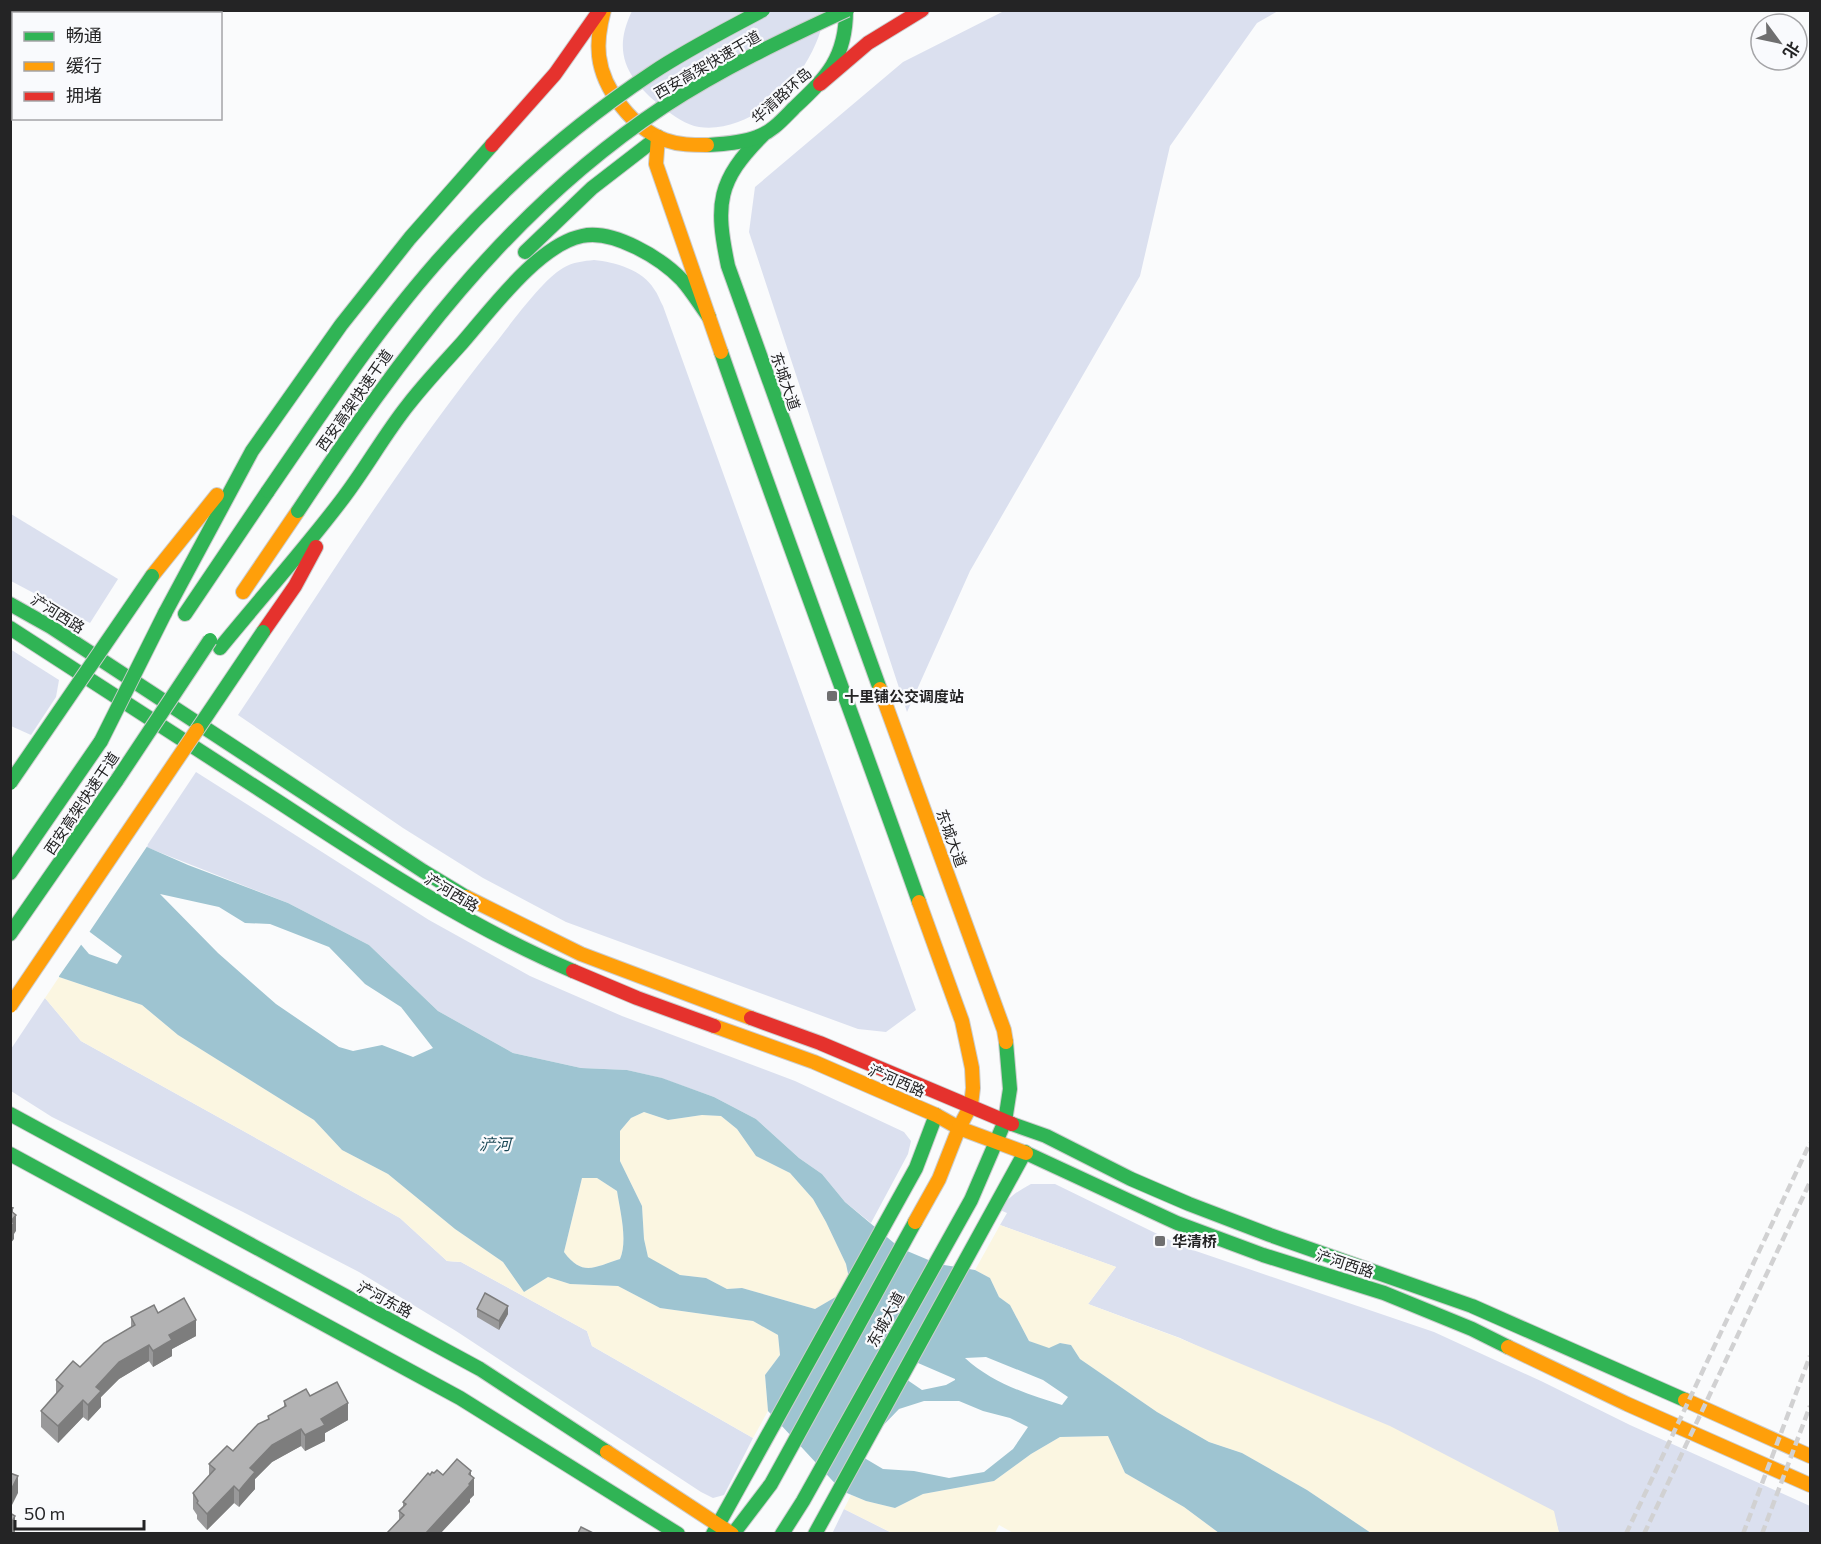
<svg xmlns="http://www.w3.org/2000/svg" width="1821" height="1544" font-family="Commissioner,'Noto Sans SC',sans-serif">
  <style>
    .green { fill: #dbe0ef }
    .sand { fill: #fbf6e1 }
    .water { fill: #9ec4d1; fill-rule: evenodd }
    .pier { fill: #fafbfc }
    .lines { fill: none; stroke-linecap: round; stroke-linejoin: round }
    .fast-casing { stroke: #cccdce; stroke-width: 16 }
    .slow-casing { stroke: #cccdce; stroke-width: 16 }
    .jam-casing { stroke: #cccdce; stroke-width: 16 }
    .fast { stroke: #30b455; stroke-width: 14 }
    .slow { stroke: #ff9f0a; stroke-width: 14 }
    .jam { stroke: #e5322d; stroke-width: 14 }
    .rail { stroke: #d1d1d2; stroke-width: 4.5; stroke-dasharray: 9 4.5; stroke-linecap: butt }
    .fast-bridge-casing { stroke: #cccdce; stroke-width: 16; stroke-linecap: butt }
    .slow-bridge-casing { stroke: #cccdce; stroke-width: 16; stroke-linecap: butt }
    .fast-bridge { stroke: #30b455; stroke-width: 14 }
    .slow-bridge { stroke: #ff9f0a; stroke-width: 14 }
    .wall { fill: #99999a }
    .shaded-wall { fill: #7d7d7d }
    .building { fill: #b2b2b3; stroke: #7d7d7d; stroke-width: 1.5 }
    .poi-dot { fill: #6f6f70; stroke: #f9fafd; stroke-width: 2 }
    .labels { text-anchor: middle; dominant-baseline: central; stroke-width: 4.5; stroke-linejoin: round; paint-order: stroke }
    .street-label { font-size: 15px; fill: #242425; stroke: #f9fafd }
    .poi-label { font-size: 15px; font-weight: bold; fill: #242425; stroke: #f9fafd; text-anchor: start }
    .water-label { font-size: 16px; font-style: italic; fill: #184654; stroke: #f9fafd }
  </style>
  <rect width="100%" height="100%" fill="#fafbfc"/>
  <g class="green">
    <path d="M825,10C819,66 760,135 699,127C686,125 674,116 663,108C628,80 611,54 632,11Z"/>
    <path d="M1006,10L1278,11L1257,23L1170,146L1140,276L970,571L907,712L749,232L755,187L903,62Z"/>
    <path d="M594,260C615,262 643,270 654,289C658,294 660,301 663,306L916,1010L886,1032L858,1029L566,922L483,878L403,828L238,715C321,591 400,462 494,345C510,325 542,280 563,268C573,262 584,261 594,260Z"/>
    <path d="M11,514L118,579L90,623L11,581Z"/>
    <path d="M10,649L59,680L56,697L31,735L11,726Z"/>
    <path d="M196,772L429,920L530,976L622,1016L795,1081L904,1132L911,1141L908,1154L871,1223L845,1202L822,1174L799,1158L756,1119L714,1097L661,1078L627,1070L581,1068L513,1053L438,1011L369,945L288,903L146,847Z"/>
    <path d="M45,998L81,1041L400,1218L447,1261L461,1262L587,1331L592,1346L753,1438L724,1495L713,1498L701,1492L456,1331L359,1272L243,1212L52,1117L11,1091V1049Z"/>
    <path d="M1031,1184H1055L1184,1247L1434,1332L1541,1381L1630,1425L1810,1506V1533H1559L1553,1511L1180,1338L1088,1304L1116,1267L1000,1225L1007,1213L1000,1210C1008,1197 1018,1191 1031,1184Z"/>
    <path d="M844,1509L892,1533L832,1534Z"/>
  </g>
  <g class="sand">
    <path d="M59,977L142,1005L178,1035L314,1120L342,1150L388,1174L455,1229L503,1262L524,1292L548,1277L570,1284L618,1286L660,1308L753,1321L778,1335L780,1355L765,1375L768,1411L753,1438L592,1346L587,1331L461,1262L447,1261L400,1218L81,1041L45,998Z"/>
    <path d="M644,1112L668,1120L702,1115L721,1116L737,1129L756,1156L790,1173L813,1199L826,1222L846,1264L851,1289L815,1309L742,1288L727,1289L706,1278L680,1275L648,1258L644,1239L642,1206L620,1161V1131L631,1118Z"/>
    <path d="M582,1178H597L617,1191C620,1211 628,1239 620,1259C596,1266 583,1278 564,1252Z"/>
    <path d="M1000,1225L1116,1267L1088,1304L1179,1338L1390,1426L1554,1511L1559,1533H1371L1307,1490L1242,1453L1209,1442L1157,1412L1080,1359L1071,1345L1060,1343L1049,1349L1029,1341L1010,1305L999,1297L990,1278L975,1270Z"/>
    <path d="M1108,1436L1125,1473L1184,1507L1219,1533L1015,1534L999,1525L995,1533H892L844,1509L851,1495L866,1501L895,1508L923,1494L994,1481L1031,1454L1060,1437Z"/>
  </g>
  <path class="water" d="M35,787L115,833L188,865L288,903L369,945L438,1011L513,1053L581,1068L627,1070L662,1078L714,1097L756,1119L799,1158L822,1174L845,1202L900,1248L938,1264L975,1270L990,1278L999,1297L1010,1305L1029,1341L1049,1348L1060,1343L1071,1345L1080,1359L1157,1412L1209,1442L1242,1453L1307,1490L1371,1533H1219L1184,1507L1125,1473L1108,1436L1060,1437L1031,1454L994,1481L923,1494L895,1508L866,1501L842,1491L768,1411L765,1375L780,1355L778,1335L753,1321L660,1308L618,1286L570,1284L548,1277L524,1292L503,1262L455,1229L388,1174L342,1150L314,1120L178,1035L142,1005L59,977ZM160,894L219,907L245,923L270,924L329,947L365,984L401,1007L433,1048L413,1057L382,1045L353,1051L339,1047L276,1004L218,953ZM59,909L122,956L117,964L89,954L55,914ZM644,1112L668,1120L702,1115L721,1116L737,1129L756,1156L790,1173L813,1199L826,1222L846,1264L851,1288L815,1309L742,1288L727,1289L706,1278L680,1275L648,1257L644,1239L642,1206L620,1161V1131L631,1118ZM582,1178H597L617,1191C620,1211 628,1240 620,1259C596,1266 583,1278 564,1252ZM986,1357L1043,1380L1068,1397L1062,1405C1027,1394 992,1383 965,1358ZM918,1363L955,1379V1380L946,1385L922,1390L903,1377ZM924,1401H959L983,1411L1010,1418L1028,1427L1013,1449L984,1472L949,1478L914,1471L883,1469L861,1456L873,1436L899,1409Z"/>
  <path class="pier" d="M10,775L37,784L109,824L116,830L148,845L88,934L59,914L83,942L57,979L10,948Z"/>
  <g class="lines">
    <g class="fast-casing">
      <g id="fast">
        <path d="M763,135C717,181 715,204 728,266L880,689"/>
        <path d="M707,145C723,144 742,143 757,137C772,132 783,119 794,108C827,77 846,58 846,10"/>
        <path d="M525,252L592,188L658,137"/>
        <path d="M721,352C785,536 854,718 919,902"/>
        <path d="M10,604L51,627L423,871L466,897"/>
        <path d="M165,613L252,451L341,325L410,238L492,145"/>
        <path d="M185,614L268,491"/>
        <path d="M10,628C102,687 193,747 285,806C378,867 470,927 573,971"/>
        <path d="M220,648C260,599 303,551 341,501C365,470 384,435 408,405C425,383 444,363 462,343C491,310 538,245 582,236C613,229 661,258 682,280C692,291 700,305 709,317"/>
        <path d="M10,873L101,741"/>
        <path d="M10,934L117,780"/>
        <path d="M10,1114L480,1369L607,1452"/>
        <path d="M1012,1124L1046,1136L1131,1179L1189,1204L1270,1235L1472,1306L1685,1400"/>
        <path d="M1026,1153L1177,1223L1263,1255L1384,1293L1472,1329L1508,1347"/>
        <path d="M10,1154L460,1398L678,1534"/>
        <path d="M713,1534L916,1168L936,1115"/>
        <path d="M733,1534L771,1484L915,1222"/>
        <path d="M782,1534L803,1501L971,1200L1005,1121L1010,1089L1006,1042"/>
        <path d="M815,1534L1025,1152"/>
      </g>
    </g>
    <g class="slow-casing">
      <g id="slow">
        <path d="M604,10C600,25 597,40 599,56C603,90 633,128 665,140C679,145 693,145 707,145"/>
        <path d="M658,137L656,164L721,352"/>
        <path d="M152,576L217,495"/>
        <path d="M243,592L298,511"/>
        <path d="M880,689L1004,1030L1006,1042"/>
        <path d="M466,897L581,954L751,1018"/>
        <path d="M714,1026L814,1062L936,1115L959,1128L1026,1153"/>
        <path d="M915,1222L939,1179L959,1128L971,1105L973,1088L972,1068L962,1021L919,902"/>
        <path d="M1508,1347L1627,1404L1810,1485"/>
        <path d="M1685,1400L1810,1456"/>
        <path d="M607,1452L732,1534"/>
      </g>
    </g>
    <g class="jam-casing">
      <g id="jam">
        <path d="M820,84L868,43L922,10"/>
        <path d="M492,145L555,74L600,10"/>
        <path d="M263,632L295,586L316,547"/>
        <path d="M573,971L637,998L714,1026"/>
        <path d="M751,1018L820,1043L1012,1124"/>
      </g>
    </g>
    <use href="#fast" class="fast"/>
    <use href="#slow" class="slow"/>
    <use href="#jam" class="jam"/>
    <g class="rail">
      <path d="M1626,1534L1810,1143"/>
      <path d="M1644,1534L1810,1182"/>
      <path d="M1743,1534L1810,1356"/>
      <path d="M1762,1534L1810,1406"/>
    </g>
    <g class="fast-bridge-casing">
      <g id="fast-bridge">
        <path d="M268,491C321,414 373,335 435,264C498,192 572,126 652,73C688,49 726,30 763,10"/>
        <path d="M298,511C401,356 505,212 663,107C721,69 784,39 847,10"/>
        <path d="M197,730L263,632"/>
        <path d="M101,741L165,613"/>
        <path d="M117,780L210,640"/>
        <path d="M10,783L152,576"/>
      </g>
    </g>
    <g class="slow-bridge-casing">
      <path id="slow-bridge" d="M10,1006L197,730"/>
    </g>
    <use href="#fast-bridge" class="fast-bridge"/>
    <use href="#slow-bridge" class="slow-bridge"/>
  </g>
  <g class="wall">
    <path d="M477,1309L508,1314L499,1330L477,1317Z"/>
    <path d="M158,1313L196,1336L172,1349V1356L153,1367L149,1361L119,1379L101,1397V1407L88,1421L83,1417L58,1443L41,1427V1411L56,1394V1380L80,1367L131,1327V1317Z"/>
    <path d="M310,1396L348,1420L325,1433V1441L305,1451L301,1446L272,1462L255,1479V1489L243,1502L239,1507L234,1503L207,1530L197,1519V1515L193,1509V1493L209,1476V1464L233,1451L268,1420V1416L284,1408V1401Z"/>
    <path d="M434,1473L443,1475L471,1476L474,1495L470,1499V1502L399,1520V1511L403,1508V1502L430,1475Z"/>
  </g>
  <g class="shaded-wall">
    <path d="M13,1208V1219L16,1215V1231L14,1234V1239L10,1244L11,1211Z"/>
    <path d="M508,1306V1314L499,1330V1321Z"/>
    <path d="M196,1320V1336L172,1349V1356L153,1367V1351L169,1335Z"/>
    <path d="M149,1345V1361L119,1379L101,1397V1407L88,1421V1405L96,1387L119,1362Z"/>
    <path d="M83,1400V1417L58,1443V1426Z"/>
    <path d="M348,1403V1420L325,1433V1441L305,1451V1435L321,1419Z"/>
    <path d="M301,1429V1446L272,1462L255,1479V1489L239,1507V1491L250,1468L272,1445Z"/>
    <path d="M471,1471V1481L474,1478V1495L470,1499V1502L441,1533H426Z"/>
    <path d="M18,1476V1493L10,1509V1492Z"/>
    <path d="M234,1486V1503L207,1530V1514Z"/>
    <path d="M15,1516V1532L14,1533H10V1525Z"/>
  </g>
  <g class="building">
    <path d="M10,1207L13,1208L11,1211L16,1215L11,1221L14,1223L10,1228Z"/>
    <path d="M485,1293L508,1306L499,1321L477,1309Z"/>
    <path d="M184,1298L196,1320L169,1335L172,1340L153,1351L149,1345L119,1362L96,1387L101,1391L88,1405L83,1400L58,1426L41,1411L63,1386L56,1380L73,1361L80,1367L104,1343L135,1325L131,1317L154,1305L158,1313Z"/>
    <path d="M337,1382L348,1403L321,1419L325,1425L305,1435L301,1429L272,1445L250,1468L255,1472L243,1486L239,1491L234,1486L207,1514L197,1503L198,1501L193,1493L215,1469L209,1464L227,1446L233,1451L258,1424L269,1419L268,1416L286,1406L284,1401L306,1389L310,1396Z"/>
    <path d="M457,1459L471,1471L469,1474L474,1478L469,1484L470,1485L426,1533H387L404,1515L399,1511L406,1504L403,1502L428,1473L430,1475L432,1472L434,1473L437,1470L443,1475Z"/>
    <path d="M10,1473L18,1476L10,1492Z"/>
    <path d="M10,1513L15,1516L10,1525Z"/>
    <path d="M581,1527L593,1533H578Z"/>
  </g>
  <g class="poi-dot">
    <rect x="826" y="690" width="12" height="12" rx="3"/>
    <rect x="1154" y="1235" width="12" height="12" rx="3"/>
  </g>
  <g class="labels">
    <g class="street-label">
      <text transform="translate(707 64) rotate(-30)">西安高架快速干道</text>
      <text transform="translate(781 95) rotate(-42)">华清路环岛</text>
      <text transform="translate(786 381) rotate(71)">东城大道</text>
      <text transform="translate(354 400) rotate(-55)">西安高架快速干道</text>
      <text transform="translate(58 613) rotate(32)">浐河西路</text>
      <text transform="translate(81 803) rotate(-56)">西安高架快速干道</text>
      <text transform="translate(952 838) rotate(70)">东城大道</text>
      <text transform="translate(452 892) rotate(31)">浐河西路</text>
      <text transform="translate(897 1080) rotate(23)">浐河西路</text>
      <text transform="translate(1345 1263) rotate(18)">浐河西路</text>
      <text transform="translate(385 1299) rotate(28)">浐河东路</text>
      <text transform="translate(885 1319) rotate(-61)">东城大道</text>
    </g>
    <g class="poi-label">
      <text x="844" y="696">十里铺公交调度站</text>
      <text x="1172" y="1241">华清桥</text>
    </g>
    <g class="water-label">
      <text x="495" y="1143">浐河</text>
    </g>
  </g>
  <rect width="1821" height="1544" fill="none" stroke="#242425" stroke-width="24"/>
  <rect x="12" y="12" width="210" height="108" fill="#f9fafd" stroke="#a4a4a7" stroke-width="1.5"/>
  <rect x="24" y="32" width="30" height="9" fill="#30b455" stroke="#a4a4a7" stroke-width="1.5"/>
  <text x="66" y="42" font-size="18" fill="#242425">畅通</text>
  <rect x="24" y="62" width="30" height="9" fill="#ff9f0a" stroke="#a4a4a7" stroke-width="1.5"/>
  <text x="66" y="72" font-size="18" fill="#242425">缓行</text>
  <rect x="24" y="92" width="30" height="9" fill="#e5322d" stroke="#a4a4a7" stroke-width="1.5"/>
  <text x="66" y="102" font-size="18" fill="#242425">拥堵</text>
  <g transform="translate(1779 42) rotate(123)"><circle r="28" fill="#f9fafd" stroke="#a4a4a7" stroke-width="1.5"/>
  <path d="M0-4.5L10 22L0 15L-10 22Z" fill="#6f6f70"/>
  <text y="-9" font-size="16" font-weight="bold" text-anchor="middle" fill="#242425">北</text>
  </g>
  <path d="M15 1520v9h129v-9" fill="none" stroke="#242425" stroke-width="3"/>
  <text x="24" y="1520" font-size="18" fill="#242425" stroke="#f9fafd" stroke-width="4.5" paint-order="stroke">50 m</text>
</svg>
